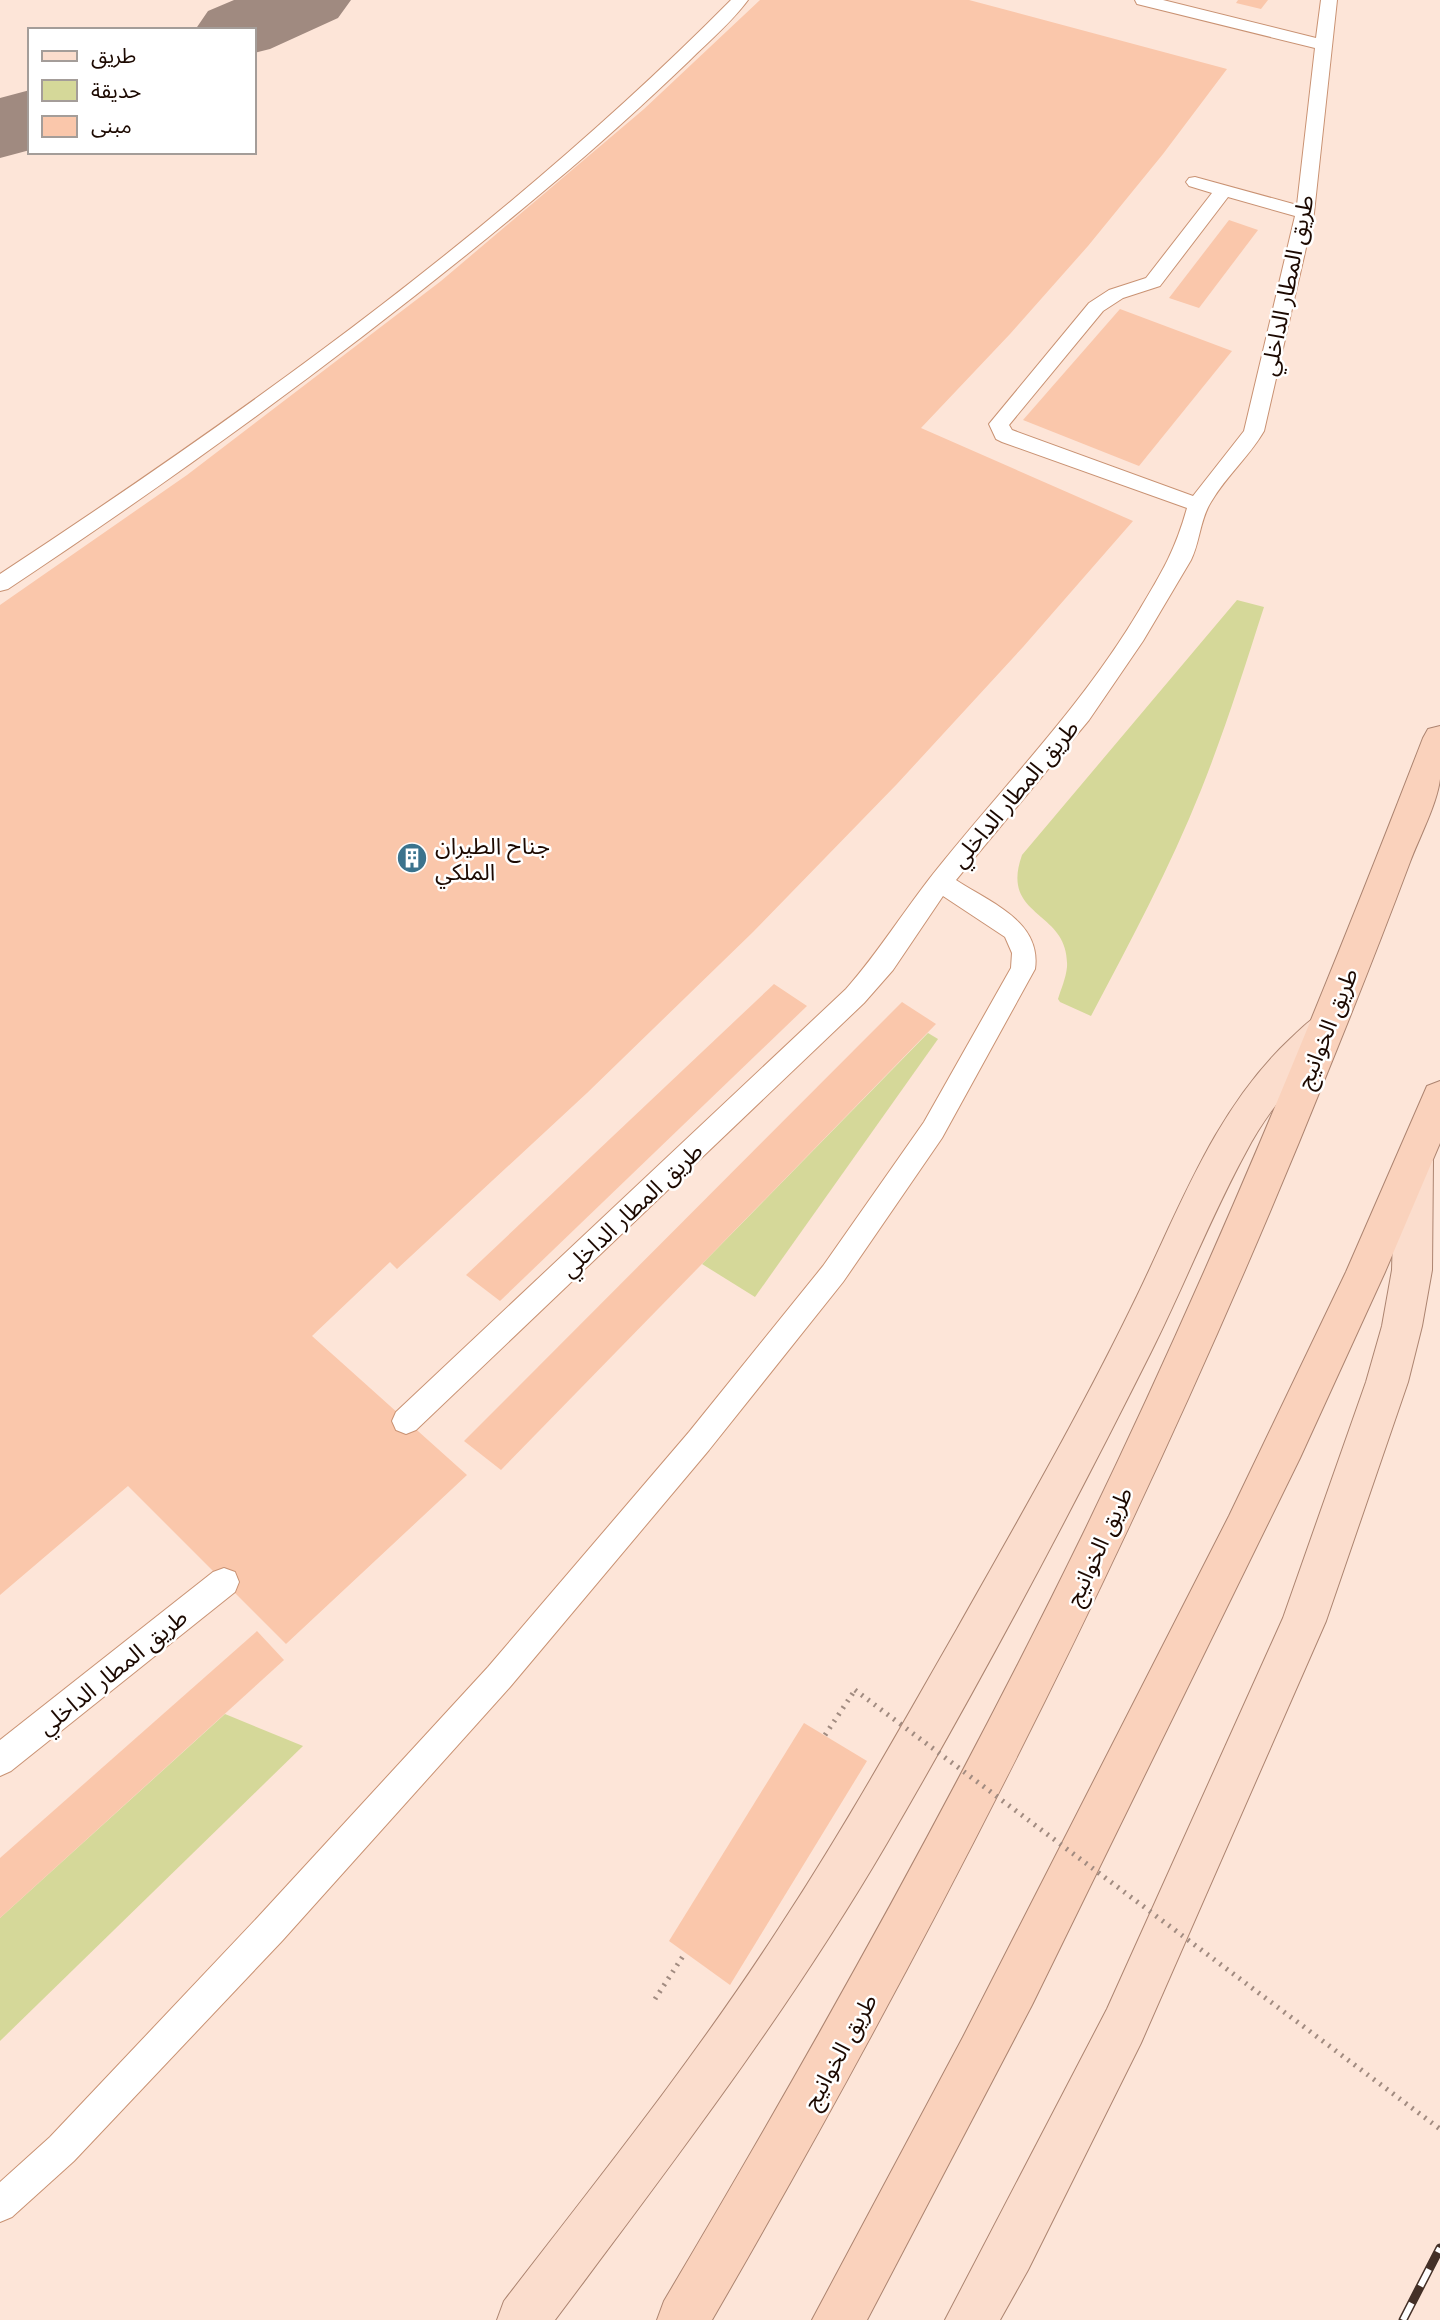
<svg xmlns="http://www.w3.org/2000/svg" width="1440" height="2320" font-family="'Open Sans','Noto Sans Arabic',sans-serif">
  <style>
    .green { fill: #d5d899 }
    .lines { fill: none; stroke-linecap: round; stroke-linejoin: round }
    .taxiway { fill: #a08a80; fill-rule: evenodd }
    .building { fill: #fac7ab }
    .service-casing { stroke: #c99273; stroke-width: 2 }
    .primary-casing { stroke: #ac8470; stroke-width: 2 }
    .trunk-casing { stroke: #ac8470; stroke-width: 2 }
    .path { stroke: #a18b80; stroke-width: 5; stroke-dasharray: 2 6; stroke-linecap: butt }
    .service { fill: #fff; fill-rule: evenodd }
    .primary { fill: #fbddcd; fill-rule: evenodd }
    .trunk { fill: #fad2bc; fill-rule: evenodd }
    .rail-casing { stroke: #443027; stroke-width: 9 }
    .rail { stroke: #fff; stroke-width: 6; stroke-dasharray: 19; stroke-linecap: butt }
    .path-bridge { stroke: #a18b80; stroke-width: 5; stroke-dasharray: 2 6; stroke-linecap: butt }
    .labels { text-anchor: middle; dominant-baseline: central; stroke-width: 5; stroke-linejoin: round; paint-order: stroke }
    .street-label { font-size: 23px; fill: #1c0901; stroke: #fff }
    .poi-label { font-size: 23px; fill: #1c0901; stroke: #fff; text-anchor: start }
  </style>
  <rect width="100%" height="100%" fill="#fde5d8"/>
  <g class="green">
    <path d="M1237,600L1264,607C1244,669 1225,730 1201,790C1170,868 1130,942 1091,1016L1060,1002L1058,999C1061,989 1066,978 1067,967C1070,909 999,919 1022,855Z"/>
    <path d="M928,1033L938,1039L755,1297L702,1264Z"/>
    <path d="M225,1714L303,1746L0,2041V1918Z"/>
  </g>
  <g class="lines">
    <g class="taxiway">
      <path d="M234,0H351L338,18L270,49L254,53V30H195L208,11Z"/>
      <path d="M30,90V150L0,158V98Z"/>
    </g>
  </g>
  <g class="building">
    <path d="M760,0H969L1227,69L1163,154L1088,246L1010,334L921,428L1133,521L1023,647L897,784L753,932L587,1093L397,1269L390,1262L312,1336L467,1475L286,1644L128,1486L0,1595V605L187,475L441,281L644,109Z"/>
    <path d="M1238,0H1268L1261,9L1236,3Z"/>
    <path d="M1229,220L1258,230L1199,308L1169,298Z"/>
    <path d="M1120,309L1232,351L1139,466L1023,420Z"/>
    <path d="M774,984L807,1006L500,1301L466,1275Z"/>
    <path d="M902,1002L936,1024L501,1470L464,1441Z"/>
    <path d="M257,1631L284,1660L0,1918V1858Z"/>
    <path d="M804,1723L867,1761L730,1985L669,1941Z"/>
  </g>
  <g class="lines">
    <g class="service-casing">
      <g id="service">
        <path d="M731,0H748C732,22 709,41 689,61C645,103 599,145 551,185C379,330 196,464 8,589L0,591V574C257,405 514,219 731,0Z"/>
        <path d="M1135,0H1163L1316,38L1321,0H1337L1314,213L1264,431C1249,457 1226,476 1211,502C1200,519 1200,542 1191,560L1143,641L1089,720L956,880C989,902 1042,921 1035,969L942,1138L843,1282L709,1450L510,1687L282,1941L74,2161L12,2217L0,2222V2182L50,2137L258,1917L488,1667L689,1432L823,1266L924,1122L1011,968L1012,953L1005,937L943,896L893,970L864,1003L416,1430L406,1434L396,1430L392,1421L396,1412L846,989C878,953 903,912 933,874C1003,786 1082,707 1140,609C1162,572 1175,551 1187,508L1002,442L996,439L989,424L1089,303L1109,290L1146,278L1212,193L1189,186L1186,182L1189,178L1195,177L1297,205L1315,48L1137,4ZM1228,197L1295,216L1244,431L1193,496L1012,430L1009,425L1103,311L1123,298L1160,286Z"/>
        <path d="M224,1568L235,1572L239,1582L235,1592L11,1771L0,1776V1740L213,1572Z"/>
      </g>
    </g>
    <g class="primary-casing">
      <g id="primary">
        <path d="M1327,1012L1340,1017L1345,1027C1336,1045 1318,1057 1304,1072C1282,1095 1261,1123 1246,1152C1211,1216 1184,1286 1151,1352C1068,1518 980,1683 887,1843C789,2011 671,2165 555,2320H497L504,2301C598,2179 695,2058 779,1928C843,1831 899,1730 957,1629C1019,1519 1082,1410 1137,1296C1180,1207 1216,1108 1290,1039C1302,1028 1311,1017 1327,1012Z"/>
        <path d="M1414,1145L1428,1150L1433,1161L1432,1270L1422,1326L1408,1382L1326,1621L1141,2043L1028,2270L1000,2320H945L1107,2009L1283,1618L1366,1382L1382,1326L1392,1270L1395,1161L1400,1150Z"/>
      </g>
    </g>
    <g class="trunk-casing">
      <g id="trunk">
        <path d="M1440,726C1440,743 1440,762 1440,779C1437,804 1419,838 1410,862C1383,934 1355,1005 1326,1076C1153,1506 944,1919 712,2320H657L664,2301C813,2050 955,1796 1083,1534C1209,1274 1319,1007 1423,738L1428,729Z"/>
        <path d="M1440,1081V1143L1385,1272L1300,1458L1032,2005L867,2320H812L963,2037L1229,1516L1346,1272L1427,1086Z"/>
      </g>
    </g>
    <g class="path">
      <path d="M825,1735L855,1690"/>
      <path d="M655,1999L685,1953"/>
    </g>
    <use href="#service" class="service"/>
    <use href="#primary" class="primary"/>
    <use href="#trunk" class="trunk"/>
    <g class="rail-casing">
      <path id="rail" d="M1403,2320L1440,2248"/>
    </g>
    <use href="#rail" class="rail"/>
    <path class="path-bridge" d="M855,1690L1440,2129"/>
  </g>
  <defs>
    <g id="building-disc" transform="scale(1.575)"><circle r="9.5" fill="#3b738d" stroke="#fff"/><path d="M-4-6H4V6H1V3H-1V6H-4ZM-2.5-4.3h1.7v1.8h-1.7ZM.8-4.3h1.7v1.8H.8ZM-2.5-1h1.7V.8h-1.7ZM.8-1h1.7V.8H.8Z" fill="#fff"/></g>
  </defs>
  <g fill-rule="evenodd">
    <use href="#building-disc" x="412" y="858"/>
  </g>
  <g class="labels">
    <g class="street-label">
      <text transform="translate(1286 285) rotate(-78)">طريق المطار الداخلي</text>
      <text transform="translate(1014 793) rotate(-50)">طريق المطار الداخلي</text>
      <text transform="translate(1326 1028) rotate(-68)">طريق الخوانيج</text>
      <text transform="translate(631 1209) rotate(-43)">طريق المطار الداخلي</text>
      <text transform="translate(1098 1546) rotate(-65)">طريق الخوانيج</text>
      <text transform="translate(112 1671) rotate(-39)">طريق المطار الداخلي</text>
      <text transform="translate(839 2051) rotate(-61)">طريق الخوانيج</text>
    </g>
    <g class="poi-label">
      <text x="435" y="845">جناح الطيران<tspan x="435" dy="26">الملكي</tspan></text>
    </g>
  </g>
  <rect x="28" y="28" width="228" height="126" fill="#ffffff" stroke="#a49d99" stroke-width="2"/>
  <rect x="42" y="51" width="35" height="10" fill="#fbddcd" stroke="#a49d99" stroke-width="2"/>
  <text x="91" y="63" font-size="21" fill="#1c0901">طريق</text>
  <rect x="42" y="80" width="35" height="21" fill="#d5d899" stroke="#a49d99" stroke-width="2"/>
  <text x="91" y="98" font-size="21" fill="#1c0901">حديقة</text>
  <rect x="42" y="116" width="35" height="21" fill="#fac7ab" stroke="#a49d99" stroke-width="2"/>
  <text x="91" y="133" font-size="21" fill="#1c0901">مبنى</text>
</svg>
